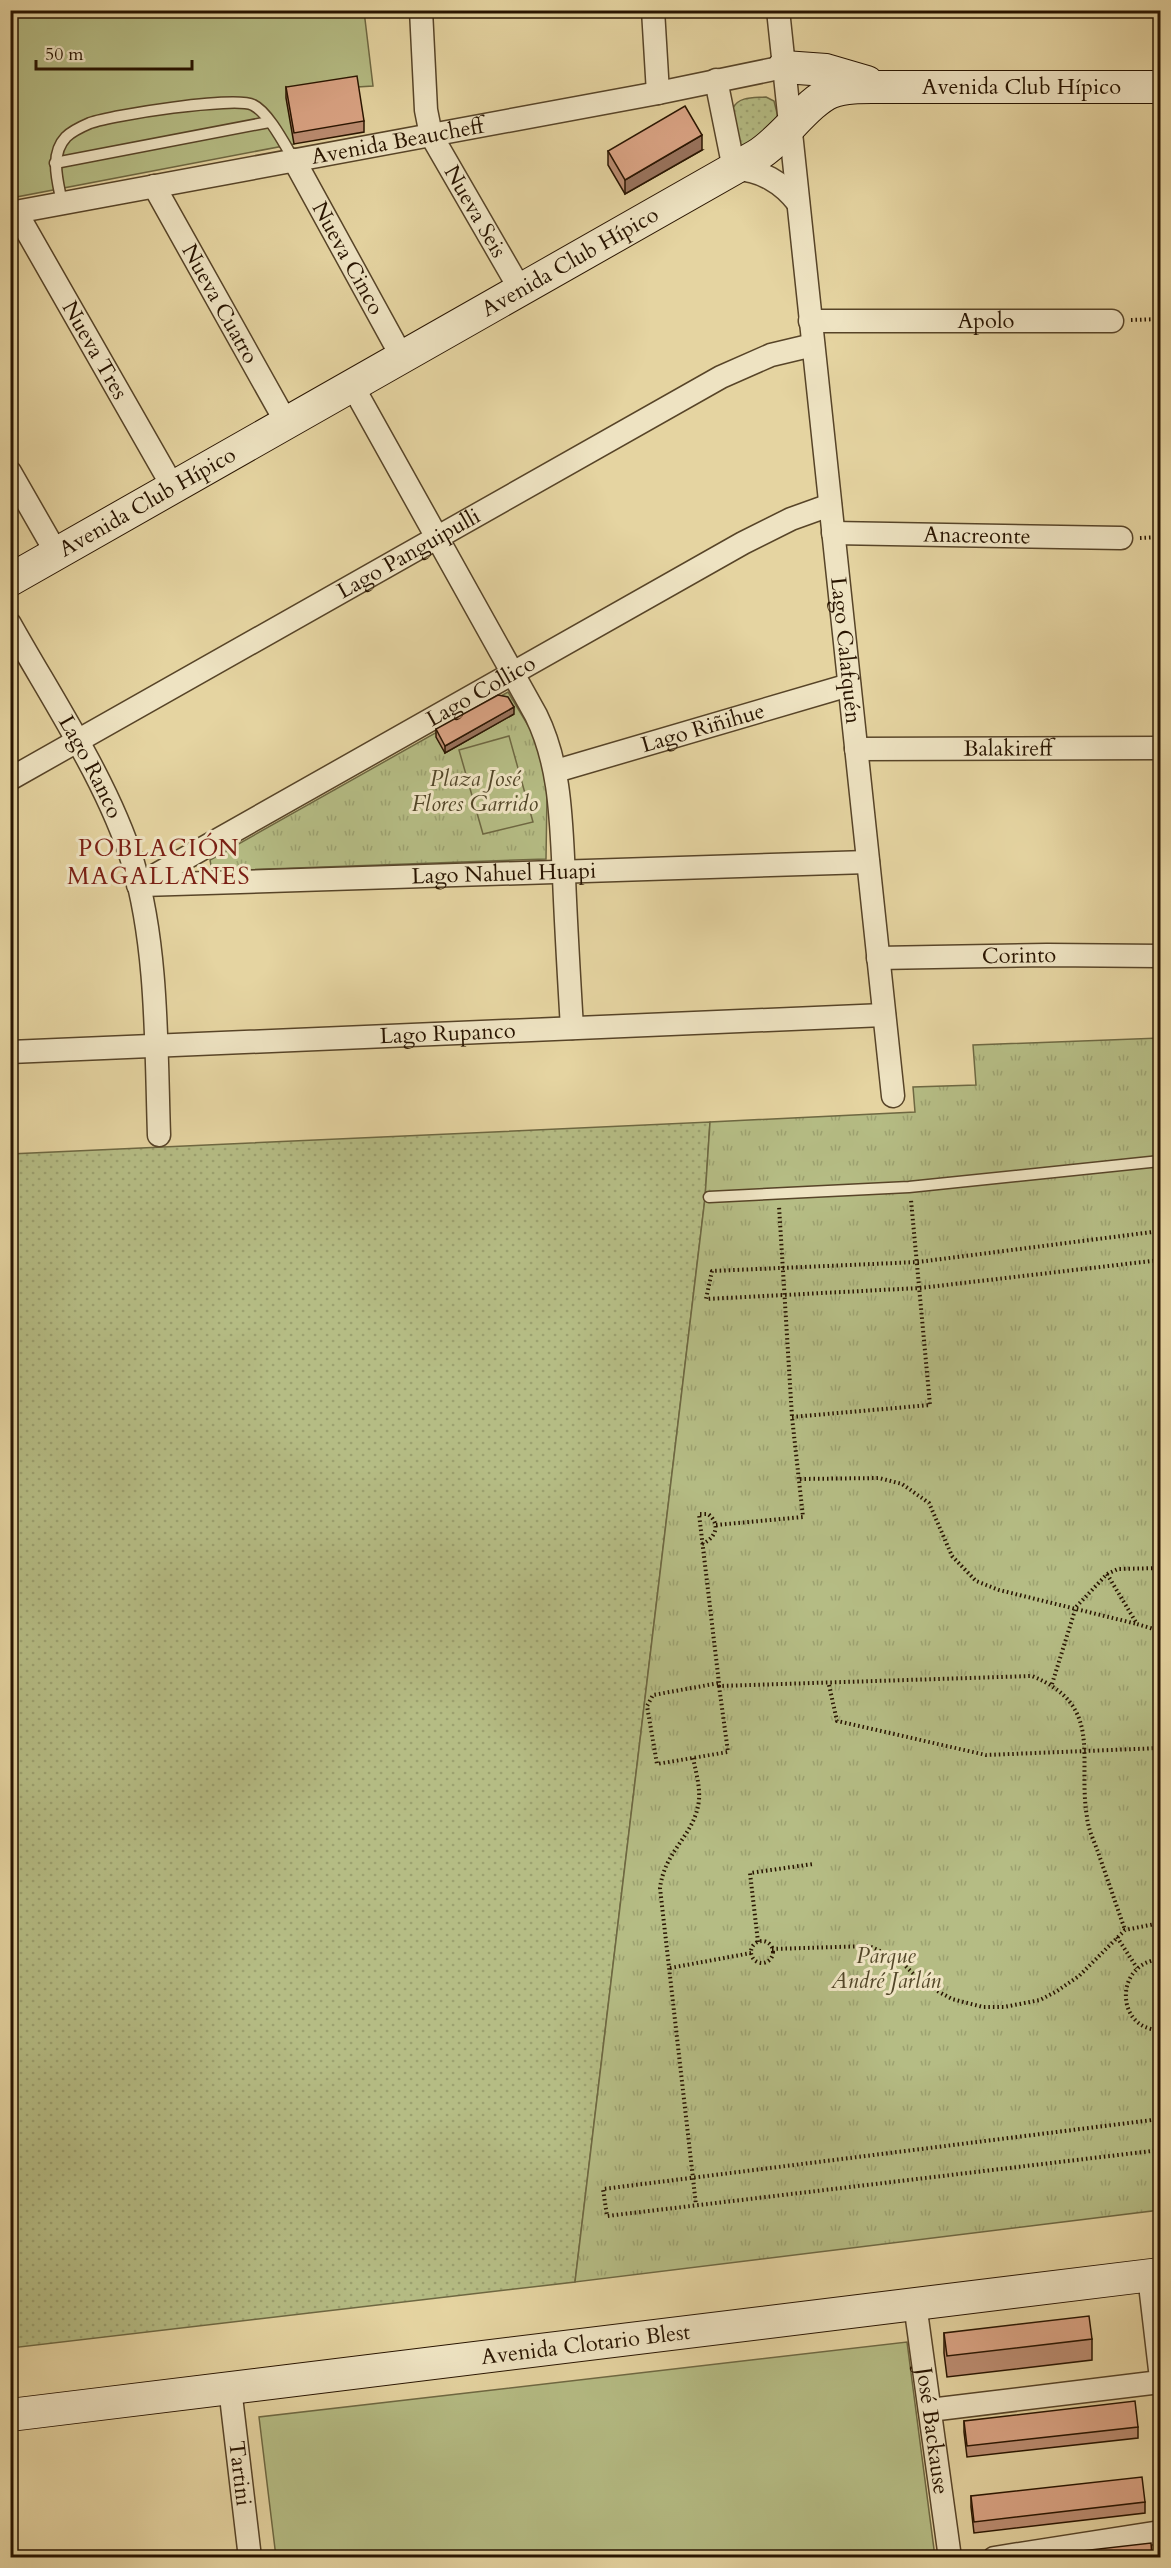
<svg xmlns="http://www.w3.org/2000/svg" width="1171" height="2568" font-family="Cardo,serif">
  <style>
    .grass { fill: url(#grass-dots); stroke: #6e6842; stroke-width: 1.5 }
    .park { fill: url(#park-tufts); stroke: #6e6842; stroke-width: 1.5 }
    .pitch { fill: #b5bc84; stroke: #6e6842; stroke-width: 1.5 }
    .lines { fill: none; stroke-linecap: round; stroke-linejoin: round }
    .lane-casing { stroke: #574428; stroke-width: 13 }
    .street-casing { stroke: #574428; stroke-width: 25 }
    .secondary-casing { stroke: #281400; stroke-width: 34 }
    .path { stroke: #281400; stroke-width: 4; stroke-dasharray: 1.5 3; stroke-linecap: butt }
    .lane { stroke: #eee3c2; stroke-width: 10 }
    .street { stroke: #eee3c2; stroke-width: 22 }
    .secondary { stroke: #eee3c2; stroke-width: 32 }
    .wall { fill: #bc8d72; stroke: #281400; stroke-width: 1.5 }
    .shaded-wall { fill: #99735d; stroke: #281400; stroke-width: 1.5 }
    .building { fill: #dba485; stroke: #281400; stroke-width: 1.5 }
    .labels { text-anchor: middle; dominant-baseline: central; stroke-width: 6; stroke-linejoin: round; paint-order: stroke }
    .street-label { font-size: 22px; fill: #281400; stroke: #eee3c2 }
    .park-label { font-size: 22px; font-style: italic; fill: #524628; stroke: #eee3c2 }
    .neighbourhood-label { font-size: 24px; letter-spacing: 1.5px; fill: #7a1f14; stroke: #eee3c2 }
  </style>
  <defs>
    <pattern id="grass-dots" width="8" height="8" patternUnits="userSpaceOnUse" patternTransform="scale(1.5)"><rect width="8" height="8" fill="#b5bc84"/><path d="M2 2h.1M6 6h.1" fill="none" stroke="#9ca170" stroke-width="1.8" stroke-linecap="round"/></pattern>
    <pattern id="park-tufts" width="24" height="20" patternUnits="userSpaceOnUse" patternTransform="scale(1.5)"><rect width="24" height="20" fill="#b5bc84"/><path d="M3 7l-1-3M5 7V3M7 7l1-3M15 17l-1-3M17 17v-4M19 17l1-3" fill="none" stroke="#9ca170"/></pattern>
  </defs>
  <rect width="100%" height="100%" fill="#e5d4a1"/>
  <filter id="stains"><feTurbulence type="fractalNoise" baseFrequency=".00333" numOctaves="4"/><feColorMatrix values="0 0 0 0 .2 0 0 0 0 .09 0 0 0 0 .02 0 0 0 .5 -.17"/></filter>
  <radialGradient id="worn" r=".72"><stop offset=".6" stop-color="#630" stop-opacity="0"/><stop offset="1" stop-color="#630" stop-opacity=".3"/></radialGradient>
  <g class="grass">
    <path d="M766,97L774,101L780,125L741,152L733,108C739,96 754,98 766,97Z"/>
    <path d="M710,1122L705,1198L575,2282L11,2348L10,1154Z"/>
  </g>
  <g class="park">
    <path d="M508,692L538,742L547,793L546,859L212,871L210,860Z"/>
    <path d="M1160,1038V2210L575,2282L705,1198L710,1122L915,1112L913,1087L976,1085L973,1045Z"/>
  </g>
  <g class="pitch">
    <path d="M11,11H364L373,86L357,87L294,144L11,198Z"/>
    <path d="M509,736L533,822L483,834L459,750Z"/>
    <path d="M907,2342L935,2557H276L259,2417Z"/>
  </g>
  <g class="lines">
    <g class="lane-casing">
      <g id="lane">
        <path d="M55,163L269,122"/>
        <path d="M62,203C58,182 49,155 66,137C71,132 83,126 90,123C112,115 235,96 253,105C268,112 285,145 294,160"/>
        <path d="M709,1197L909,1187L1160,1161"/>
      </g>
    </g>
    <g class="street-casing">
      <g id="street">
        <path id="s1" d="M421,10L426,110L431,135L520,289"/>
        <path d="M653,10L658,93"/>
        <path id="s2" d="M778,10L893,1096"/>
        <path d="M716,80L734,169C760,169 783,183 798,203"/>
        <path id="s3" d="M294,160L402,357"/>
        <path id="s4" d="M154,186L286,422"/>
        <path id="s5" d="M16,212L173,487"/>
        <path id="s6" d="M10,213L658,93L784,67"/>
        <path id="s7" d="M810,321H1112"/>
        <path d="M352,385L536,715C561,766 561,821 564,877C566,927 569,978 572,1028"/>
        <path d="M10,472L57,554"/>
        <path id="s8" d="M833,533L1121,538"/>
        <path id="s9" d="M10,624C52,699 108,782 133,863C158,947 156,1048 159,1135"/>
        <path id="s10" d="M856,749L1160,748"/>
        <path id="s11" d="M556,771L849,685"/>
        <path id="s12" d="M10,779L721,377L771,355L813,345"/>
        <path id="s13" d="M138,885L743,543L791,519L830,505"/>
        <path id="s14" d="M142,885L868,862"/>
        <path id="s15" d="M878,958L1047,955L1160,956"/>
        <path id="s16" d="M10,1052L884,1015"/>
        <path d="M1149,2276L1160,2370"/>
        <path id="s17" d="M915,2304L950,2558"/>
        <path id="s18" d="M230,2388L250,2558"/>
        <path d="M930,2410L1160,2382"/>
        <path d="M994,2558L1160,2532"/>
      </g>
    </g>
    <g class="secondary-casing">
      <g id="secondary">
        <path d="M784,67L826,70L867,82"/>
        <path id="s19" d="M10,580L756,156C783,140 807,102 831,92C847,86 866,87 883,87H1160"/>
        <path id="s20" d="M10,2415L1160,2274"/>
      </g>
    </g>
    <g class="path">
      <path d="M1131,320L1160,319"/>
      <path d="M1140,538L1160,537"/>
      <path d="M1160,1231L918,1262L712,1271L706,1299L920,1288L1160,1260"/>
      <path d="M792,1417L930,1405L911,1200"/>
      <path d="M800,1479L879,1478L902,1484L929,1503L952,1556L976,1581L999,1590L1137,1624"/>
      <path d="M716,1525L803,1517L792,1417L779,1206"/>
      <path d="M702,1544C716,1538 721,1524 708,1514H699L719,1683"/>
      <path d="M1107,1574L1137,1624L1160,1631"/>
      <path d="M1052,1684L1076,1607L1107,1574L1118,1569L1160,1568"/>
      <path d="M829,1685L837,1721L986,1755L1160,1748"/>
      <path d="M719,1686L728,1752L657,1764L647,1706L653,1695L719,1683V1686L1032,1676C1105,1706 1077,1757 1087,1817C1088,1829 1094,1841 1098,1852C1107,1878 1116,1904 1125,1930"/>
      <path d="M693,1758C696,1772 700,1786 699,1800C695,1836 665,1849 660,1888L696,2205"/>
      <path d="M1117,1937L1137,1968"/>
      <circle cx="762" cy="1952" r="11"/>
      <path d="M758,1942L750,1873L813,1864"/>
      <path d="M772,1949L869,1946L898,1959L923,1983L952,1999L983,2007H1004L1040,2000L1057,1991L1079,1976L1125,1930L1160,1923"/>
      <path d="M1160,1959C1113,1964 1116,2030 1160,2030"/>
      <path d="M670,1968L751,1953"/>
      <path d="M1160,2119L603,2189L607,2216L1160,2150"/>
    </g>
    <use href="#lane" class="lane"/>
    <use href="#street" class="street"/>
    <use href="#secondary" class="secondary"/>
  </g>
  <g class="wall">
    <path d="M286,87L364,121V132L294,144L286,98Z"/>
    <path d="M702,150L625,194L608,165V151Z"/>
    <path d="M514,714L445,753L436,737V729Z"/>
    <path d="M944,2333L1092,2339V2360L947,2377L944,2353Z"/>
    <path d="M964,2421L1138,2427V2438L967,2457L964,2432Z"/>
    <path d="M971,2496L1145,2502V2513L974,2533L971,2507Z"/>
  </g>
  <g class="shaded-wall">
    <path d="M702,135V150L625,194V180Z"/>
    <path d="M514,707V714L445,753V746Z"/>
  </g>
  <g class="building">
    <path d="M357,76L364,121L294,133L286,87Z"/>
    <path d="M685,106L702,135L625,180L608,151Z"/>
    <path d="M498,695L508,697L514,707L445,746L436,729Z"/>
    <path d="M1089,2316L1092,2339L947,2356L944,2333Z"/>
    <path d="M1135,2401L1138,2427L967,2446L964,2421Z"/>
    <path d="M1142,2477L1145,2502L974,2522L971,2496Z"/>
    <path d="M1151,2543L1152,2558H1020Z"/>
  </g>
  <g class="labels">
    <g class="street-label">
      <text stroke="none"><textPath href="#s19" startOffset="1148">Avenida Club Hípico</textPath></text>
      <text stroke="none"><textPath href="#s6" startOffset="394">Avenida Beaucheff</textPath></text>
      <text stroke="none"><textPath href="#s1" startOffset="214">Nueva Seis</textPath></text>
      <text stroke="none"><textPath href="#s3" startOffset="112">Nueva Cinco</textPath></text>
      <text stroke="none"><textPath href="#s19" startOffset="644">Avenida Club Hípico</textPath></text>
      <text stroke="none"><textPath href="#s4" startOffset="135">Nueva Cuatro</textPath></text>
      <text stroke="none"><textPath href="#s7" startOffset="176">Apolo</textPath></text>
      <text stroke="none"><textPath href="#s5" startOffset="159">Nueva Tres</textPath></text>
      <text stroke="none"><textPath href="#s19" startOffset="158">Avenida Club Hípico</textPath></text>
      <text stroke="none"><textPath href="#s8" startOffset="144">Anacreonte</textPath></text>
      <text stroke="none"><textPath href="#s12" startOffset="458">Lago Panguipulli</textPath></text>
      <text stroke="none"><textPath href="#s2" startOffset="644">Lago Calafquén</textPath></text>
      <text stroke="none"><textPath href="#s13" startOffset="394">Lago Collico</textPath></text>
      <text stroke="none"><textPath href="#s11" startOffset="153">Lago Riñihue</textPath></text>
      <text stroke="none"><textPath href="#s10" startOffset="152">Balakireff</textPath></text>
      <text stroke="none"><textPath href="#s9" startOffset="164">Lago Ranco</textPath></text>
      <text stroke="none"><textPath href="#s14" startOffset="362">Lago Nahuel Huapi</textPath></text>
      <text stroke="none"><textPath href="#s15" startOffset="141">Corinto</textPath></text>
      <text stroke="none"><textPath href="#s16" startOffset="438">Lago Rupanco</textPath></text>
      <text stroke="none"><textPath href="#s20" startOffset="580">Avenida Clotario Blest</textPath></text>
      <text stroke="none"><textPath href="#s17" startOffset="128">José Backause</textPath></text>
      <text stroke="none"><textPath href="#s18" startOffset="86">Tartini</textPath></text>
    </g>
    <g class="park-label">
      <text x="475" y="779">Plaza José<tspan x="475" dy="25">Flores Garrido</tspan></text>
      <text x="886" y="1956">Parque<tspan x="886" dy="25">André Jarlán</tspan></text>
    </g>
    <g class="neighbourhood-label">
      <text x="159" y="848">POBLACIÓN<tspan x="159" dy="28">MAGALLANES</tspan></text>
    </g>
  </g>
  <rect width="1171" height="2568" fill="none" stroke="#e5d4a1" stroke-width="36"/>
  <rect x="12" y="12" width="1147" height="2544" fill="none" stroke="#281400" stroke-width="3"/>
  <rect x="18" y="18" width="1135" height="2532" fill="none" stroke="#281400" stroke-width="1.5"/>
  <path d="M36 60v9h156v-9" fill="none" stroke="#281400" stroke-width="3"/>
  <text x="45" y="60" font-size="18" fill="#281400" stroke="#eee3c2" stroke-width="4.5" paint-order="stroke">50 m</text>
  <rect width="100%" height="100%" filter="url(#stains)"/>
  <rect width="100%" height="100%" fill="url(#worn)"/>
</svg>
